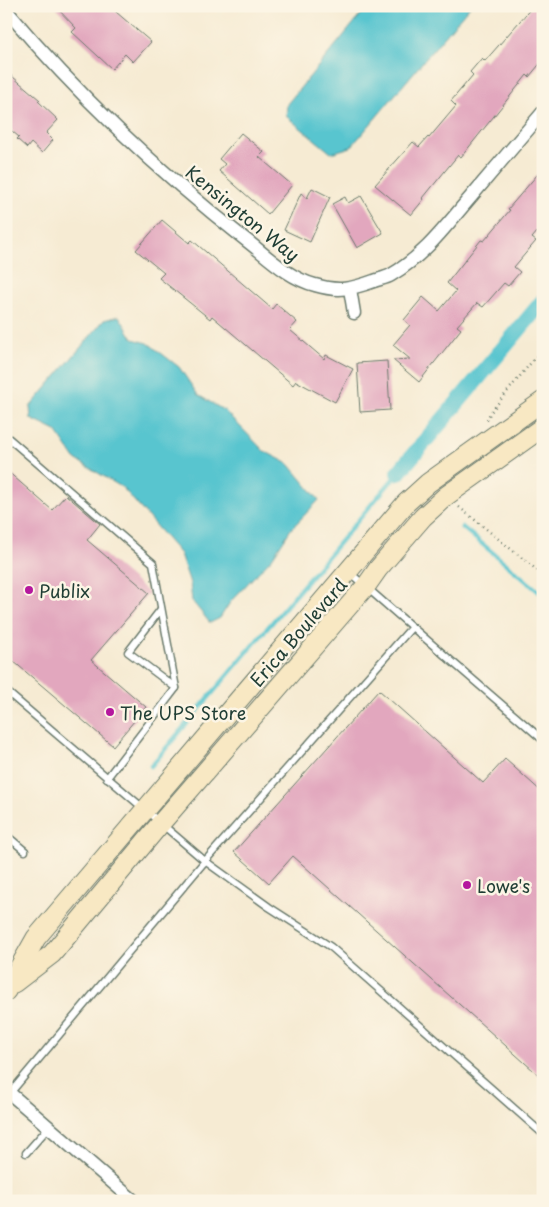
<svg xmlns="http://www.w3.org/2000/svg" width="549" height="1207" font-family="'Playpen Sans',sans-serif">
  <style>
    .water { fill: #58c5cf; stroke: #3c8182 }
    .lines { fill: none; stroke-linecap: round; stroke-linejoin: round }
    .stream { stroke: #58c5cf; stroke-width: 4.5 }
    .canal { stroke: #58c5cf; stroke-width: 16 }
    .building { fill: #e2a7be }
    .lane-casing { stroke: #6a7a6c; stroke-width: 9 }
    .street-casing { stroke: #6a7a6c; stroke-width: 15 }
    .secondary-casing { stroke: #6a7a6c; stroke-width: 21 }
    .path { stroke: #6a7a6c; stroke-width: 2.5; stroke-dasharray: 1 4; stroke-linecap: butt }
    .lane { stroke: #fff; stroke-width: 6 }
    .street { stroke: #fff; stroke-width: 12 }
    .secondary { stroke: #f8e8c3; stroke-width: 19 }
    .poi-dot { fill: #b5179e; stroke: #fcf5e5; stroke-width: 2 }
    .labels { text-anchor: middle; dominant-baseline: central; stroke-width: 5; stroke-linejoin: round; paint-order: stroke }
    .street-label { font-size: 18px; fill: #1f3d34; stroke: #fcf5e5 }
    .poi-label { font-size: 18px; fill: #1f3d34; stroke: #fcf5e5; text-anchor: start }
  </style>
  <rect width="100%" height="100%" fill="#fcf5e5"/>
  <filter id="ink" filterUnits="userSpaceOnUse"><feTurbulence type="fractalNoise" baseFrequency=".02" numOctaves="2"/><feDisplacementMap in="SourceGraphic" scale="10" xChannelSelector="R" yChannelSelector="G"/><feConvolveMatrix kernelMatrix="1 2 1 2 8 2 1 2 1" color-interpolation-filters="sRGB"/></filter>
  <filter id="wash" filterUnits="userSpaceOnUse"><feTurbulence type="fractalNoise" baseFrequency=".0096" numOctaves="4" result="noise"/><feDisplacementMap in="SourceGraphic" scale="20" xChannelSelector="R" yChannelSelector="G"/><feGaussianBlur stdDeviation="1.12" result="paint"/><feColorMatrix in="noise" values="0 0 0 0 0 0 0 0 0 0 0 0 0 0 0 0 0 1.4 0 .05"/><feComposite in="paint" operator="in"/></filter>
  <g filter="url(#wash)">
    <rect width="100%" height="100%" fill="#f6ebd3"/>
    <g class="water">
      <path d="M368,6H470L351,147L331,153L286,116L287,104Z"/>
      <path d="M119,316L133,339L148,343L179,367L198,395L225,411L264,451L289,464L319,500L291,529L272,558L231,601L220,618L210,623L192,601L190,583L180,554L123,488L75,459L56,431L31,419L30,407L104,320Z"/>
    </g>
    <g class="lines">
      <g class="stream">
        <path d="M462,527L543,595"/>
        <path d="M151,766L398,473"/>
      </g>
      <path class="canal" d="M398,473L543,301"/>
    </g>
    <g id="blocks">
      <g class="building">
        <path d="M55,6H109L151,42L133,62L125,54L112,69L72,32L76,28Z"/>
        <path d="M533,6H543V60L529,77L527,75L461,157L458,155L423,198L424,199L411,215L375,185L413,142L419,147L428,137L429,138L456,106L451,101L473,75L470,72L482,58L485,61Z"/>
        <path d="M6,71L40,100L38,101L58,120L46,133L53,140L42,153L31,143L27,148L17,139L19,137L6,126Z"/>
        <path d="M241,133L264,152L259,157L292,185L268,214L219,171L225,164L219,159Z"/>
        <path d="M543,168V225L532,238L536,241L514,267L520,272L508,286L504,283L483,307L477,303L457,326L461,329L419,382L393,360L410,359L393,345L410,325L404,320L423,297L439,311L456,291L447,283L481,240L484,241L510,210L508,209Z"/>
        <path d="M312,188L330,197L310,242L284,230L301,193L307,198Z"/>
        <path d="M361,196L383,233L357,248L332,204L345,197L348,203Z"/>
        <path d="M162,220L189,243L192,240L272,309L276,304L297,322L290,330L324,359L326,355L353,369L335,402L296,381L293,385L212,316L210,319L159,278L164,273L136,250Z"/>
        <path d="M387,361L390,410L360,412L357,363Z"/>
        <path d="M6,470L52,510L66,495L100,524L87,540L149,593L91,660L146,707L113,746L6,655Z"/>
        <path d="M379,690L483,783L505,759L543,793V1079L293,856L269,883L234,852Z"/>
      </g>
    </g>
  </g>
  <g filter="url(#ink)">
    <use href="#blocks" fill-opacity="0" stroke="#6a7a6c" stroke-width="1"/>
    <g class="lines">
      <g class="lane-casing">
        <g id="lane">
          <path d="M6,436L153,563L176,688L107,778"/>
          <path d="M349,572L412,627"/>
          <path d="M161,609L128,652L176,688"/>
          <path d="M6,691L205,861L269,907L331,947L543,1134"/>
          <path d="M6,835L25,851"/>
          <path d="M11,1092L205,861L412,627L543,740"/>
          <path d="M26,1153L49,1127"/>
        </g>
      </g>
      <g class="street-casing">
        <g id="street">
          <path d="M6,10C77,94 159,172 246,240C267,256 288,278 315,285C338,292 352,289 374,281C379,279 386,278 391,275C424,256 445,227 469,199C494,170 518,141 543,112"/>
          <path d="M350,289L354,313"/>
          <path d="M6,1090L134,1201"/>
        </g>
      </g>
      <g class="secondary-casing">
        <g id="secondary">
          <path d="M14,983L52,954L161,823L366,586L378,569L423,517L446,496L543,427"/>
          <path d="M6,991L36,938L406,503L428,483L543,401"/>
        </g>
      </g>
      <g class="path">
        <path d="M487,420L490,413L543,348"/>
        <path d="M459,507L543,575"/>
      </g>
      <use href="#lane" class="lane"/>
      <use href="#street" class="street"/>
      <use href="#secondary" class="secondary"/>
    </g>
  </g>
  <g class="poi-dot">
    <circle cx="29" cy="590" r="5"/>
    <circle cx="110" cy="712" r="5"/>
    <circle cx="467" cy="885" r="5"/>
  </g>
  <g class="labels">
    <g class="street-label">
      <text transform="translate(243 213) rotate(39)">Kensington Way</text>
      <text transform="translate(298 632) rotate(-49)">Erica Boulevard</text>
    </g>
    <g class="poi-label">
      <text x="39" y="590">Publix</text>
      <text x="120" y="712">The UPS Store</text>
      <text x="477" y="885">Lowe's</text>
    </g>
  </g>
  <rect width="549" height="1207" fill="none" stroke="#fcf5e5" stroke-width="25"/>
</svg>
